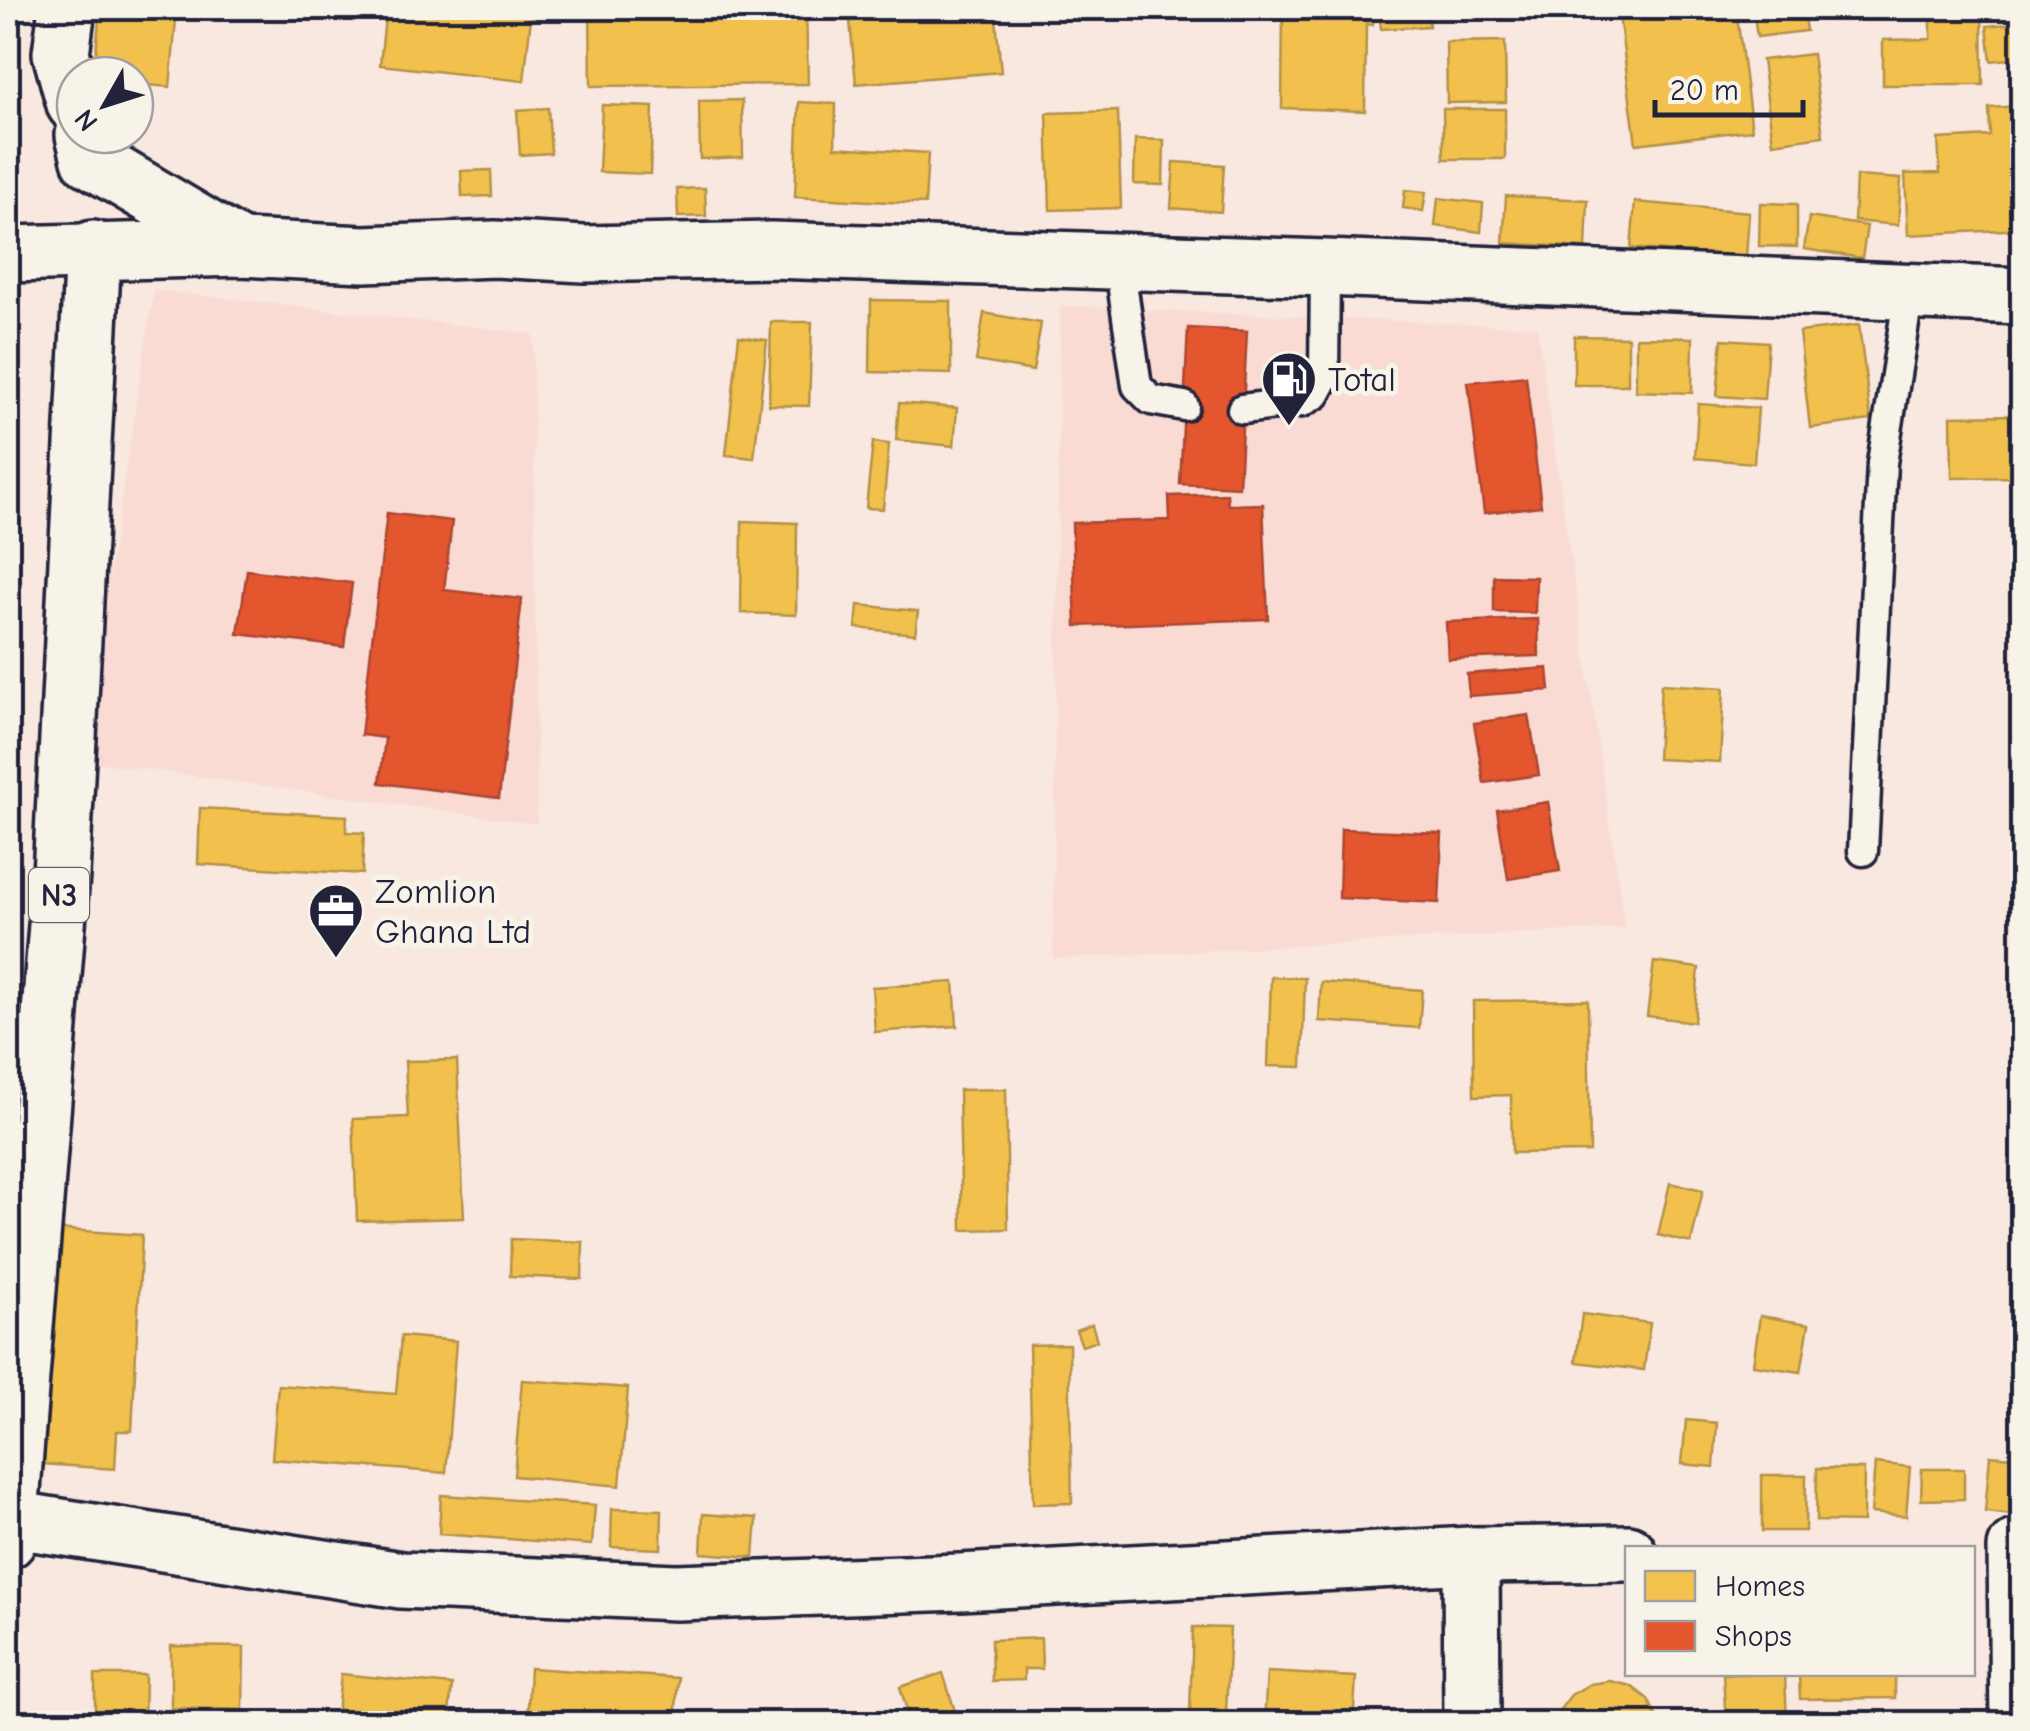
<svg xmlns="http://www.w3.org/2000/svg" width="2030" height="1731" font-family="'Comic Neue',sans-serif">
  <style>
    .built { fill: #f9dbd4 }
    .homes { fill: #f2c14e; stroke: #b49148; stroke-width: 2.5 }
    .shops { fill: #e4572e; stroke: #aa4732; stroke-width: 2.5 }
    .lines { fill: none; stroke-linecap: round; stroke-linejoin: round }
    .service-casing { stroke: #22223b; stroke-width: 35 }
    .minor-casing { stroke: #22223b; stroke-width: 62 }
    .primary-casing { stroke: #22223b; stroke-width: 62 }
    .service { stroke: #f7f3e8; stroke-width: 28 }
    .minor { stroke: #f7f3e8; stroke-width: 55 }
    .primary { stroke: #f7f3e8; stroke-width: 55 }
    .labels { text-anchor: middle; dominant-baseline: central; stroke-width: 10; stroke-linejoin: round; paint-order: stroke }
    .shield { fill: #f7f3e8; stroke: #62616f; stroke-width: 2.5 }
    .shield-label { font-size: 32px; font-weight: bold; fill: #22223b }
    .poi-label { font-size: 35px; fill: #22223b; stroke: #f7f3e8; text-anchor: start }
  </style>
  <rect width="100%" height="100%" fill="#f8e8df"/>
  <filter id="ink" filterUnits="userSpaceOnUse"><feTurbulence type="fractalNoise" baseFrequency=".01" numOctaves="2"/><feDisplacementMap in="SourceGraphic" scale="20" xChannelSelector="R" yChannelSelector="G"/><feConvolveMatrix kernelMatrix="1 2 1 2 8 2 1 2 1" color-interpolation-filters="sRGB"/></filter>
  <g filter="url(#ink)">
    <g class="built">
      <path d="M154,290L533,334L537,824L80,760Z"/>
      <path d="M1060,306L1537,327L1625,928L1053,959Z"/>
    </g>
    <g class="homes">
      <path d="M100,8H177L170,87L135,84V75H94Z"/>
      <path d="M386,8H532L524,81L380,65Z"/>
      <path d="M590,8H806L808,84L591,86Z"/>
      <path d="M995,8L1001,72L856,84L850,21Z"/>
      <path d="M1283,8H1374L1373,25L1366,24L1365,111L1282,108Z"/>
      <path d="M1379,8H1427L1429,26L1381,29Z"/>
      <path d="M1618,8H1736L1752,130L1636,144Z"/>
      <path d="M1753,8H1803L1806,31L1757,37Z"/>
      <path d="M1931,8H1982L1983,85H1883V40L1931,39Z"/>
      <path d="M2015,23L2020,58L1991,61L1987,26Z"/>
      <path d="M1505,41L1506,102L1447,103L1446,42Z"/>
      <path d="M1812,54L1823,136L1773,143L1762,60Z"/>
      <path d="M742,100L743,157L700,159L699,101Z"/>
      <path d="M799,102L836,104L835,147L928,153L925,204L795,197Z"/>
      <path d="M602,105L653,107L650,174L599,172Z"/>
      <path d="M2021,106L2022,229L1908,235L1905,174L1940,173L1938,139L1990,136L1989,108Z"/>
      <path d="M548,108L551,153L520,155L517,110Z"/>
      <path d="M1443,109H1505V159H1444Z"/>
      <path d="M1118,111L1121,208L1050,210L1047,113Z"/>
      <path d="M1135,139L1164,140L1163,185L1134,184Z"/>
      <path d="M1174,162L1224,165L1221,212L1171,208Z"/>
      <path d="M491,170L492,196L462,197L461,171Z"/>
      <path d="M1856,176L1901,179L1898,225L1854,221Z"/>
      <path d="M705,188L706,216L678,217L677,189Z"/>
      <path d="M1405,190L1426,192L1423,211L1403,208Z"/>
      <path d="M1506,196L1588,200L1586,248L1503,243Z"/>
      <path d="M1438,198L1483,203L1481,232L1435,226Z"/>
      <path d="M1635,202L1749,212L1746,258L1631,248Z"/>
      <path d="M1760,203L1797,204V247L1759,246Z"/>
      <path d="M1809,217L1867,226L1862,258L1804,249Z"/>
      <path d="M871,300L951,301V374L870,372Z"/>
      <path d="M984,313L1041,323L1033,371L976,361Z"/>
      <path d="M771,322H812L809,406L769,405Z"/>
      <path d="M1859,325L1871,420L1810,428L1799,332Z"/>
      <path d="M739,336L767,340L754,458L726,455Z"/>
      <path d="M1574,336L1628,337V385H1574Z"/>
      <path d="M1636,337L1693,338L1692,393L1636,391Z"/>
      <path d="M1722,339L1768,342L1764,399L1717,396Z"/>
      <path d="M899,403L957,408L954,446L896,440Z"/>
      <path d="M1698,404L1758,408L1754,463L1695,458Z"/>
      <path d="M2022,415V477L1952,478L1951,416Z"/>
      <path d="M873,442L889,444L883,509L866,508Z"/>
      <path d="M742,521L797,523L796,615L741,613Z"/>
      <path d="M858,605L918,611L915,634L856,628Z"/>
      <path d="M1661,684L1724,688L1720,762L1657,759Z"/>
      <path d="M200,808L347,816L346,832L364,833L362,874L198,864Z"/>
      <path d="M1654,962L1699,968L1694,1022L1647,1016Z"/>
      <path d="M1271,977L1305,978L1302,1067L1268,1066Z"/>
      <path d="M954,982L957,1026L875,1032L872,987Z"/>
      <path d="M1321,982L1422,990L1419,1028L1319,1021Z"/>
      <path d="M1588,1000L1590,1152L1512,1153L1511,1095L1474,1096L1473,1001Z"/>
      <path d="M457,1060L464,1218L357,1221L353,1119L408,1117L405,1061Z"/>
      <path d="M1006,1089L1008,1229L962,1230L959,1090Z"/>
      <path d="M1670,1183L1703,1190L1691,1243L1658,1235Z"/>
      <path d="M54,1229L142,1235L132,1431H117L115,1469L42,1464Z"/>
      <path d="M511,1239L583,1242L582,1279L510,1276Z"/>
      <path d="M1582,1314L1650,1323L1644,1370L1576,1362Z"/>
      <path d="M1760,1316L1809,1324L1801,1372L1753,1365Z"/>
      <path d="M1092,1324L1097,1341L1082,1346L1076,1330Z"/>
      <path d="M401,1336L456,1341L446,1473L272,1459L278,1385L396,1394Z"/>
      <path d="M1069,1344L1072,1503L1033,1504L1029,1345Z"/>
      <path d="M522,1380L628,1388L620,1486L514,1476Z"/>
      <path d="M1686,1420L1717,1423L1714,1467L1682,1464Z"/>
      <path d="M1990,1455L2022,1458V1516L1985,1512Z"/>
      <path d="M1875,1463L1910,1467L1906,1516L1871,1513Z"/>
      <path d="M1817,1468L1864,1469L1863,1522L1816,1521Z"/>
      <path d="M1922,1469H1964V1499L1921,1500Z"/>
      <path d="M1762,1475H1806L1805,1531H1762Z"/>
      <path d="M441,1495L595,1505L592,1545L439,1534Z"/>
      <path d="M612,1509L662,1510L661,1549L611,1547Z"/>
      <path d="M703,1514L757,1518L754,1557L701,1553Z"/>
      <path d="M1193,1627L1230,1628L1226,1712L1190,1711Z"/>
      <path d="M1041,1638L1042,1669H1024V1680L992,1681L991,1640Z"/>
      <path d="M171,1646L244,1647L243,1710L171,1708Z"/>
      <path d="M530,1668L678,1678L675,1724H527Z"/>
      <path d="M1267,1672L1356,1677L1353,1724H1264Z"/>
      <path d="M943,1673L959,1724H911L900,1687Z"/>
      <path d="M341,1674L452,1685L448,1724H336Z"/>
      <path d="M1723,1674H1785L1787,1724H1726Z"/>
      <path d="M1799,1674H1895V1698L1800,1699Z"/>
      <path d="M95,1675H145L144,1724H95Z"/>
      <path d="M1610,1681L1631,1686L1648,1699L1660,1724H1555L1558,1712L1571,1695L1590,1684Z"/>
    </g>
    <g class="shops">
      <path d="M1188,328L1247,331L1239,487L1180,484Z"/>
      <path d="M1526,376L1541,506L1484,513L1468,382Z"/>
      <path d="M1227,494L1228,505L1263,504L1268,619L1076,626L1072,523L1170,520L1169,496Z"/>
      <path d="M387,513L452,521L444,590L522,599L499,798L380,783L385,738L361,735Z"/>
      <path d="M247,570L352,583L344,647L238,634Z"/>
      <path d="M1494,576L1536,577L1535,613L1494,612Z"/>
      <path d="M1538,619L1539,656L1448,659L1446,622Z"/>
      <path d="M1548,668L1550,690L1469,696L1467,674Z"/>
      <path d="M1529,715L1539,775L1484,783L1474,723Z"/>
      <path d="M1548,802L1560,871L1508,879L1497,810Z"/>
      <path d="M1341,829L1442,833L1439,903L1339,898Z"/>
    </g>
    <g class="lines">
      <g class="service-casing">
        <g id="service">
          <path d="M1119,262L1137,386L1151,400L1184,406"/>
          <path d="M1242,409L1302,402L1316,394L1324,379L1325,268"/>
          <path d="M1863,851L1882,463L1909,292"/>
        </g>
      </g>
      <g class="minor-casing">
        <g id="minor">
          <path d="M67,8L61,53L75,104"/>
          <path d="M84,135L90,159L240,248"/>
          <path d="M9,1519L401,1580L676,1592L960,1582L1471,1555L1628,1553"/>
          <path d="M2016,1548L2018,1724"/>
          <path d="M1471,1555L1472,1724"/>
        </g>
      </g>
      <g class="primary-casing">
        <g id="primary">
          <path d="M8,254L240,248L364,254L495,249L584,254L771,250L1325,268L2022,296"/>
          <path d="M8,1540L61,875L93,249"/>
        </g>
      </g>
      <use href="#service" class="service"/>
      <use href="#minor" class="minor"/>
      <use href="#primary" class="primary"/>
    </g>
  </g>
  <defs>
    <g id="fuel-pin" transform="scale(2.875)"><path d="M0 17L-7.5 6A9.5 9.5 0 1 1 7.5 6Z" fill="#22223b" stroke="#f7f3e8"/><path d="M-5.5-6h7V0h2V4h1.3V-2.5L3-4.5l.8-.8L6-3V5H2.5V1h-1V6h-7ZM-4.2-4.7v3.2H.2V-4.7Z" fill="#fff"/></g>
    <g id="office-pin" transform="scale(2.875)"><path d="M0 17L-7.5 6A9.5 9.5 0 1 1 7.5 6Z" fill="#22223b" stroke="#f7f3e8"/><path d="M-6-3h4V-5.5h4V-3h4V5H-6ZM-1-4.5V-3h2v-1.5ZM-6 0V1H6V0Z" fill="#fff"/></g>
  </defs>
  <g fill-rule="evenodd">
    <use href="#fuel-pin" x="1289" y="379"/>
    <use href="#office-pin" x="336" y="911"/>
  </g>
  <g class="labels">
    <rect class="shield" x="29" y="868" width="60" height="54" rx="8"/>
    <g class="shield-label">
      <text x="59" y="895">N3</text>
    </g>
    <g class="poi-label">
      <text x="1328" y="379">Total</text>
      <text x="375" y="891">Zomlion<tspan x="375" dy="40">Ghana Ltd</tspan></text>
    </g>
  </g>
  <rect width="2030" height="1731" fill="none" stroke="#f7f3e8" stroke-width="40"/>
  <rect x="20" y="20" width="1990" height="1691" fill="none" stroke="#22223b" stroke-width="4" filter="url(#ink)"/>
  <rect x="1625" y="1546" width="350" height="130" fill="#f7f3e8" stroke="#a29fa3" stroke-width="2.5"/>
  <rect x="1645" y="1571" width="50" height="30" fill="#f2c14e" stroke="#a29fa3" stroke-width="2.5"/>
  <text x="1715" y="1596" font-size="30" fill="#22223b">Homes</text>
  <rect x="1645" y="1621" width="50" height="30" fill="#e4572e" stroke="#a29fa3" stroke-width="2.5"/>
  <text x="1715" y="1646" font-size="30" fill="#22223b">Shops</text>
  <g transform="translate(105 105) rotate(231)"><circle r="48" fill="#f7f3e8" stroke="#a29fa3" stroke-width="2.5"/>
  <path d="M0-8L18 38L0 25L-18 38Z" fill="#22223b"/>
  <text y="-15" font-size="28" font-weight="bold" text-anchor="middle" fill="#22223b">N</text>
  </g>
  <path d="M1655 100v15h148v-15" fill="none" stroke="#22223b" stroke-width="5"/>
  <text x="1670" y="100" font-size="30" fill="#22223b" stroke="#f7f3e8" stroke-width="8" paint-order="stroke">20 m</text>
</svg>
